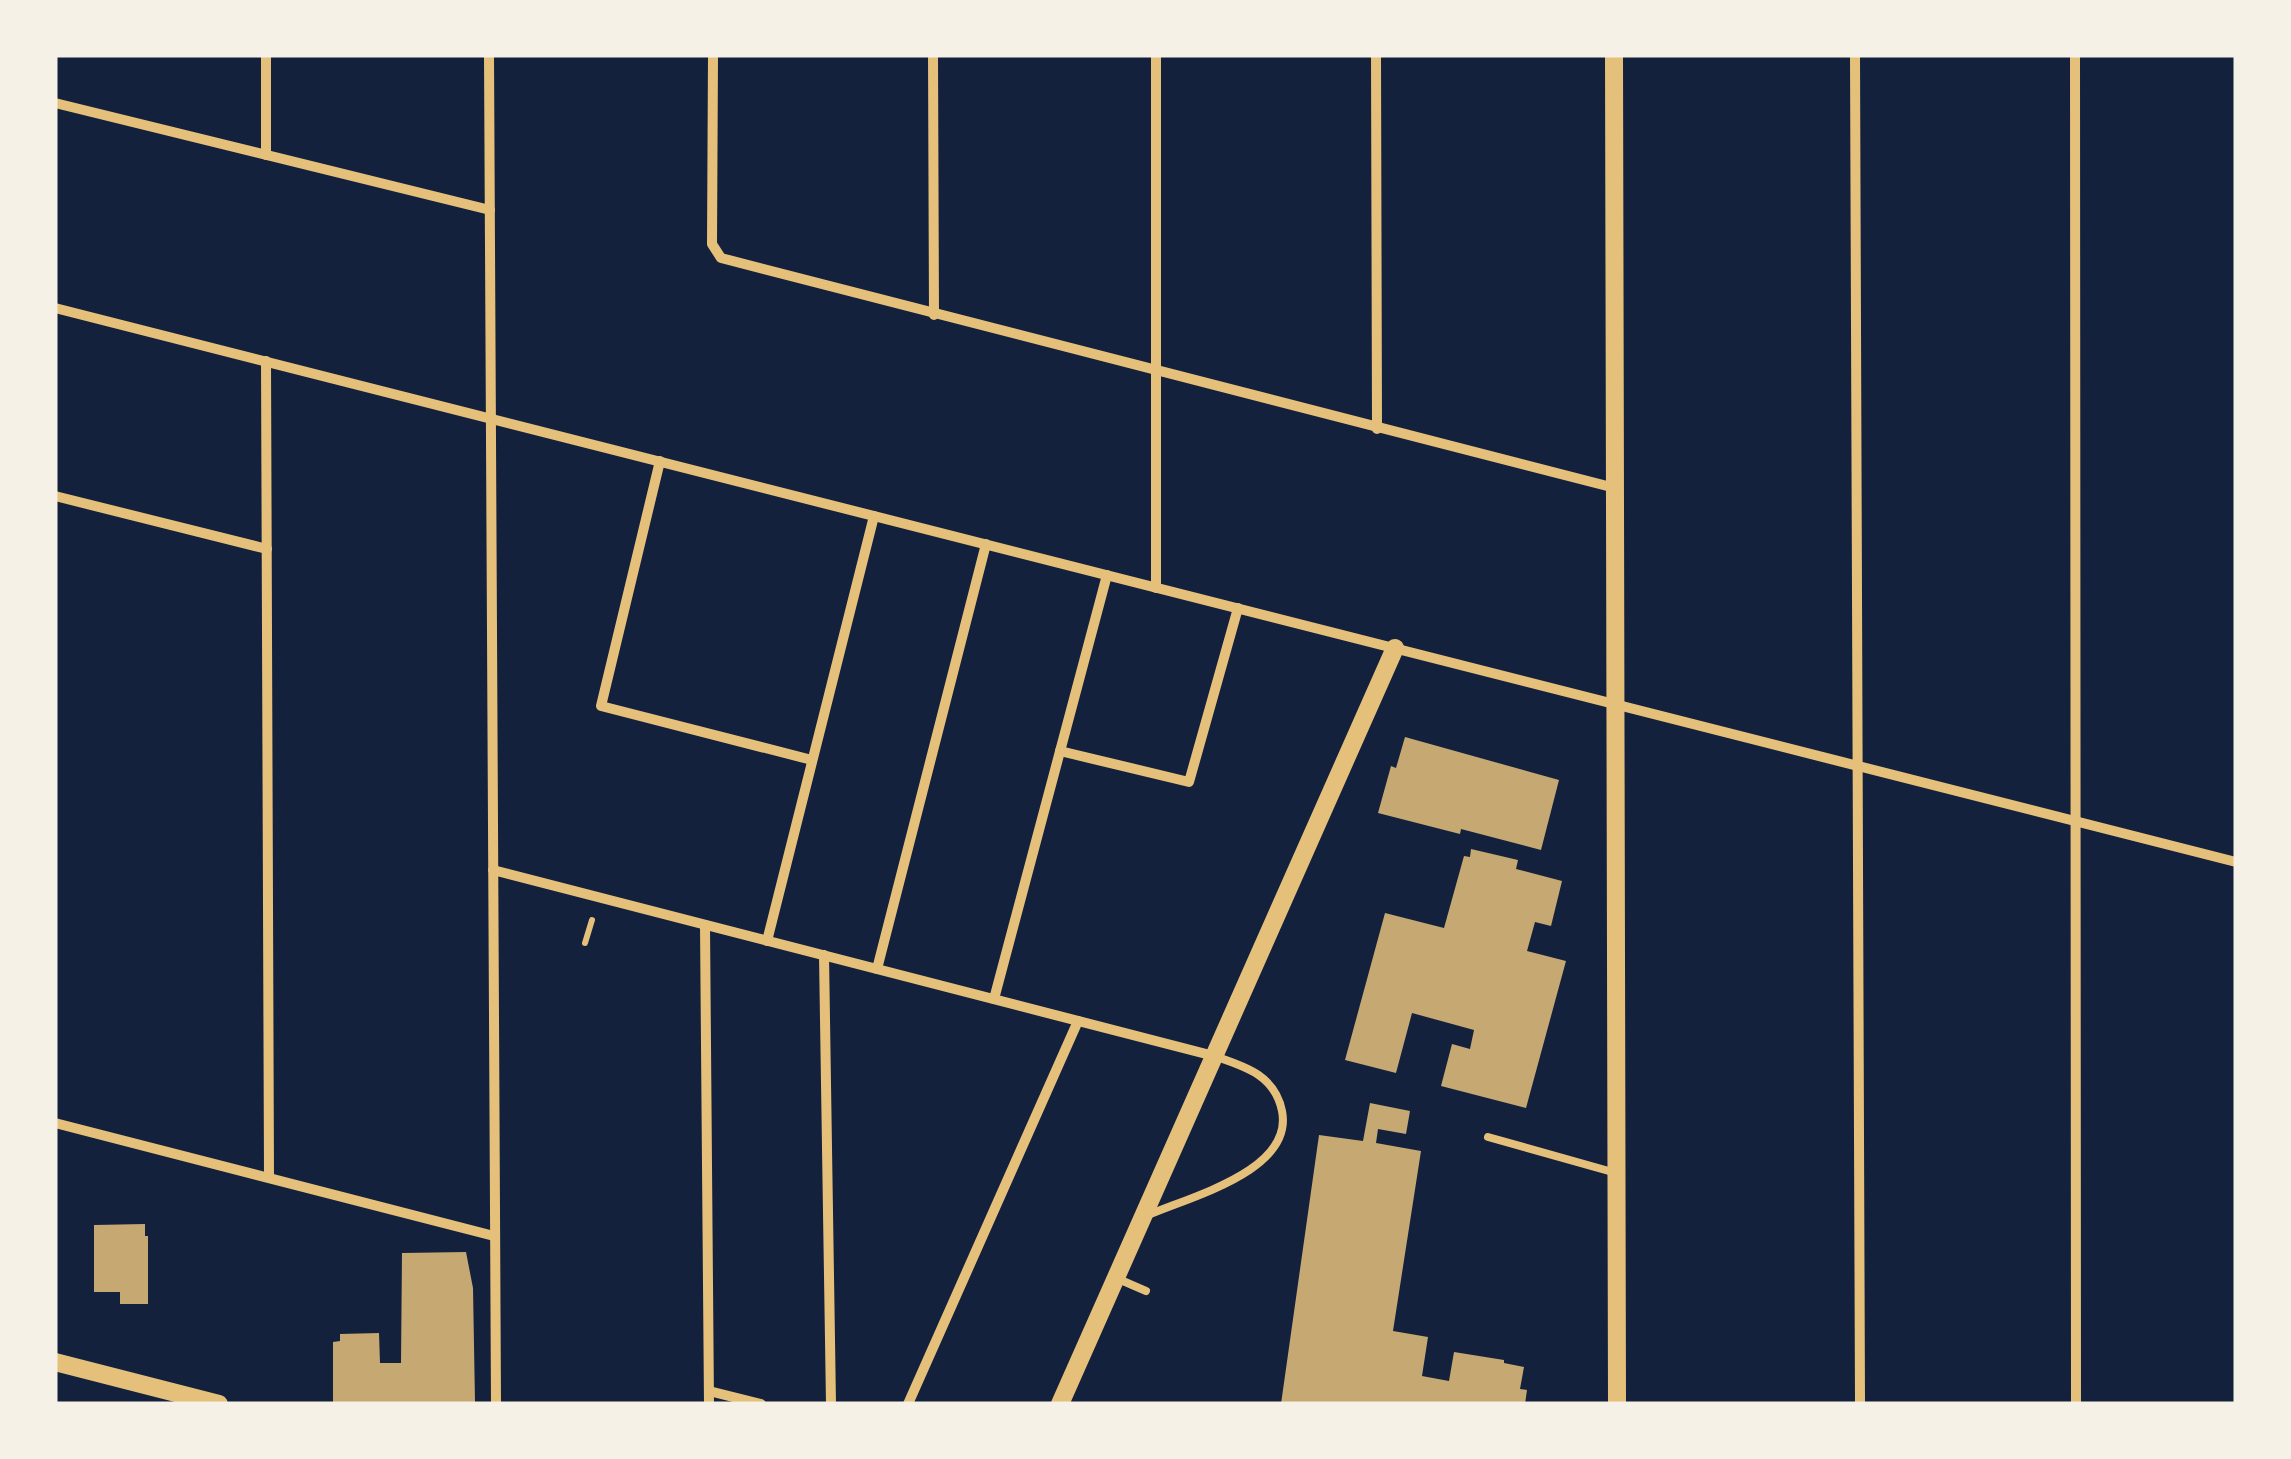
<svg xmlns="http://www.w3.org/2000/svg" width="2291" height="1459" font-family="'DM Sans',sans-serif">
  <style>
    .building { fill: #c6a872 }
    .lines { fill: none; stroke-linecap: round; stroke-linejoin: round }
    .path { stroke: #e5c07b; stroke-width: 6 }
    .service { stroke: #e5c07b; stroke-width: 8 }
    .minor { stroke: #e5c07b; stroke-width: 10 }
    .tertiary { stroke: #e5c07b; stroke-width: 18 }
  </style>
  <rect width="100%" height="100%" fill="#14213d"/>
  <g class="building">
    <path d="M1405,737L1559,780L1541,850L1461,829L1460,834L1378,813L1391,766L1396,768Z"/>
    <path d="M1471,849L1518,860L1516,869L1562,881L1551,926L1535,922L1527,951L1566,961L1526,1108L1441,1086L1452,1044L1470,1049L1474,1030L1412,1013L1396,1073L1345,1060L1385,913L1444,928L1464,856L1470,857Z"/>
    <path d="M1370,1103L1410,1111L1406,1134L1378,1129L1376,1143L1421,1151L1393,1331L1428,1337L1422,1376L1449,1381L1454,1352L1504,1360V1363L1524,1367L1520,1389L1527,1390L1525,1404H1281L1319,1135L1363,1141Z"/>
    <path d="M145,1224V1236H148V1304H120V1292H94V1225Z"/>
    <path d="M466,1252L473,1288L475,1402H333V1342L340,1341V1334L379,1333L380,1363H401L402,1253Z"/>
  </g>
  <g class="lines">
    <path class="path" d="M585,943L592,920"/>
    <g class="service">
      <path d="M1488,1137L1616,1173"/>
      <path d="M1146,1216C1189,1197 1294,1171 1282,1111C1275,1075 1244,1066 1214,1056"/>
      <path d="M1116,1278L1146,1291"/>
    </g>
    <g class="minor">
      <path d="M266,55V155"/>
      <path d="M489,55L496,1404"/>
      <path d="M713,55L712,244L721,258L1615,488"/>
      <path d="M933,55L934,315"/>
      <path d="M1376,55L1377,429"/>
      <path d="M1855,55L1860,1404"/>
      <path d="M2075,55L2076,1404"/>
      <path d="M55,103L490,210"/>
      <path d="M55,308L2236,862"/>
      <path d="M266,361L269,1177"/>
      <path d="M660,461L601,706L812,760"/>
      <path d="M55,496L267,549"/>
      <path d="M1156,588V55"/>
      <path d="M1060,751L1189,782L1238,608"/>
      <path d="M493,870L1214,1056"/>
      <path d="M705,925L709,1404"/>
      <path d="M767,941L874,516"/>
      <path d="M824,955L831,1404"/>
      <path d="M877,969L986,544"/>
      <path d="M994,999L1107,575"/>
      <path d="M55,1123L494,1236"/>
      <path d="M709,1391L761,1404"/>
      <path d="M908,1404L1078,1021"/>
    </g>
    <g class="tertiary">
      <path d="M1614,55L1617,1404"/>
      <path d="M55,1362L219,1404"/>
      <path d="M1060,1404L1395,648"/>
    </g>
  </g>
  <rect width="2291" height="1459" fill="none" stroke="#f6f1e7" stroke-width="115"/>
</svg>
